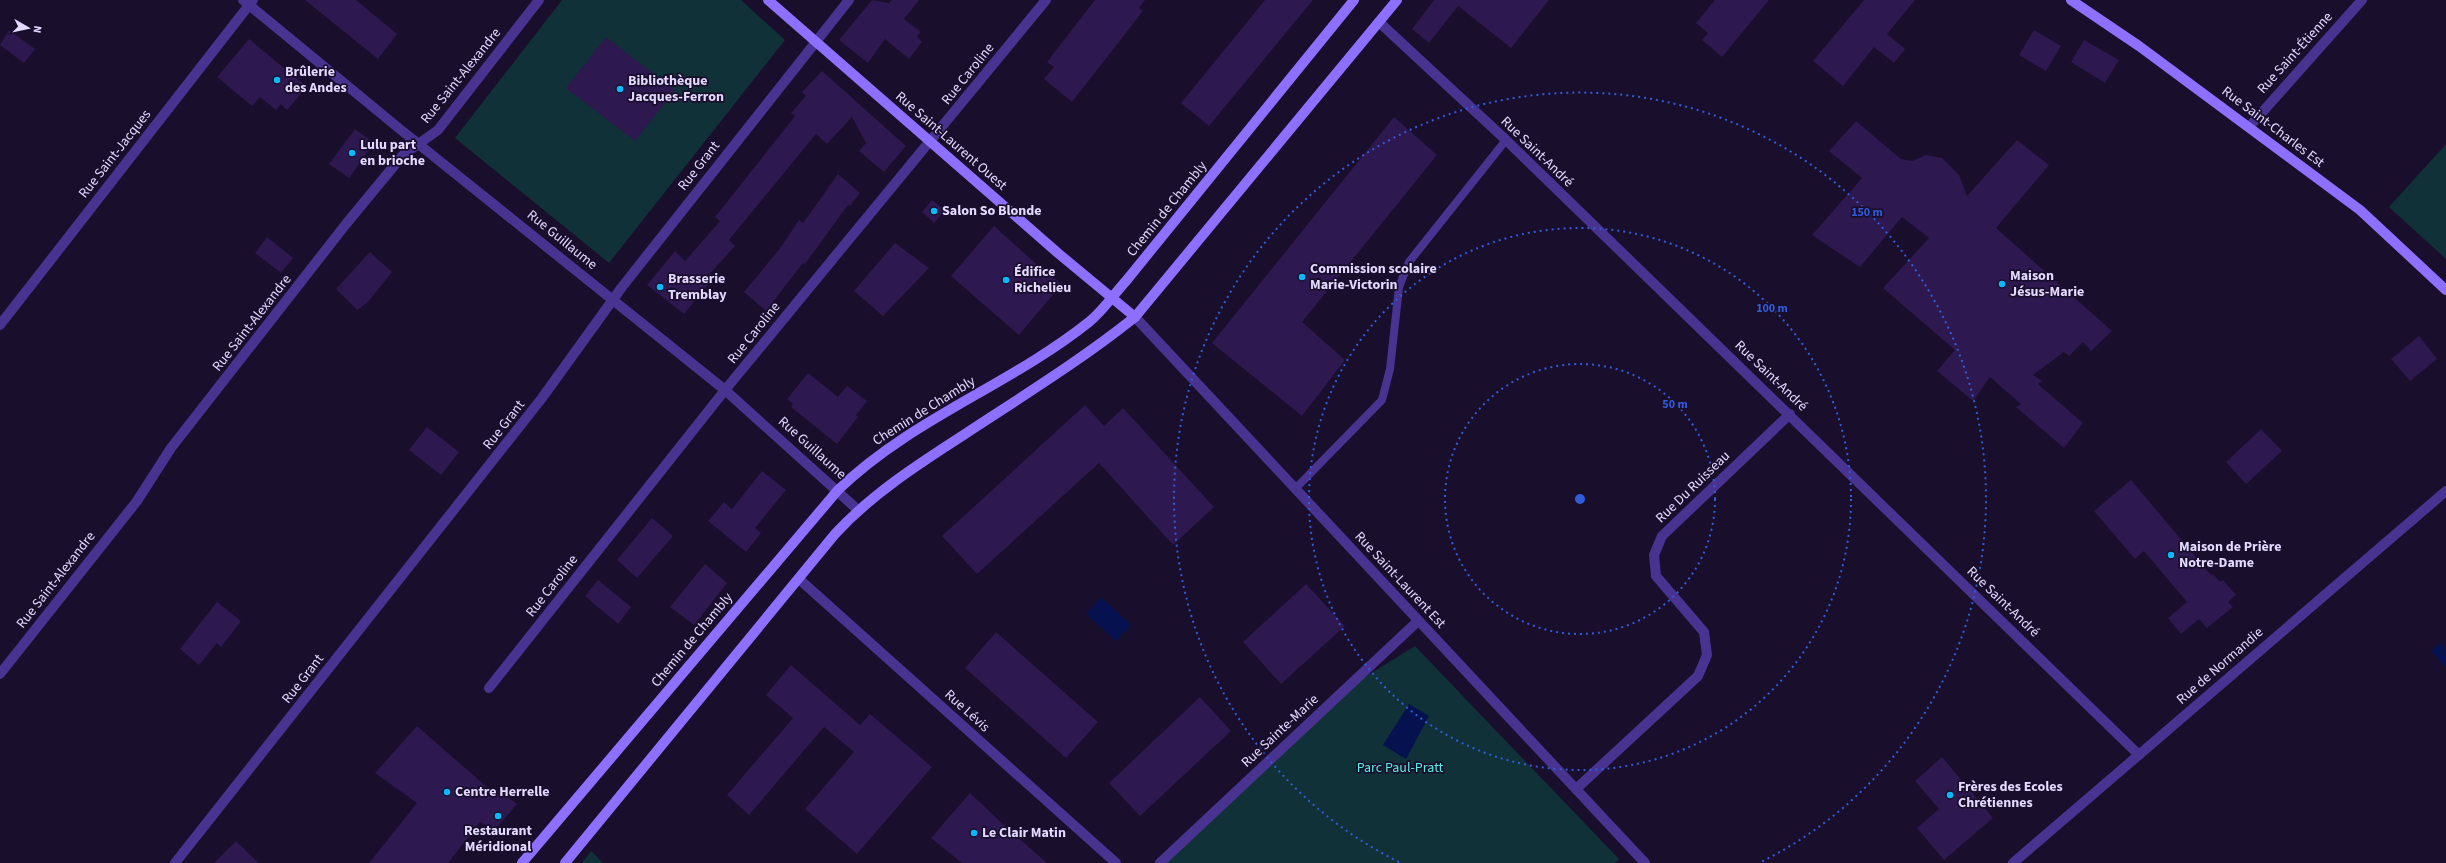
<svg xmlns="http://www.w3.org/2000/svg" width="2446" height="863" font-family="'Source Sans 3',sans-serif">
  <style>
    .green { fill: #103137 }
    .water { fill: #05124f }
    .building { fill: #2d184f }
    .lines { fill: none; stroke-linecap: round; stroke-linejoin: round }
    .lane { stroke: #483490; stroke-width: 8 }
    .street { stroke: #483490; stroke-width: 10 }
    .secondary { stroke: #8d70ff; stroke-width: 10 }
    .ring { fill: none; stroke: #315cdc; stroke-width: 2; stroke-dasharray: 2 4 }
    .poi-dot { fill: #05baff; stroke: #190e2c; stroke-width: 1.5 }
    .labels { text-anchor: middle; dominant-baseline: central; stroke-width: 3.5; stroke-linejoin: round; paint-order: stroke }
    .street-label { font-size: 14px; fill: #e4d9ff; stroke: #190e2c }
    .poi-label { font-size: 14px; font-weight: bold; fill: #e4d9ff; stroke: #190e2c; text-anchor: start }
    .park-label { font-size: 14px; fill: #57ede2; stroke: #190e2c }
    .centre { fill: #315cdc; stroke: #190e2c; stroke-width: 2 }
    .ring-label { font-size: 12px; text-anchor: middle; font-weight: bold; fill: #315cdc; stroke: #190e2c; stroke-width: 3.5; stroke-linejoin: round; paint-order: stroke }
  </style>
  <rect width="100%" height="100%" fill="#190e2c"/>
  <g class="green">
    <path d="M562,0H741L785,40L609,263L455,138Z"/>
    <path d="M2446,144V259L2389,207Z"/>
    <path d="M1415,646L1619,859L1615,863H1160L1344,690Z"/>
    <path d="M591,851L603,863H582Z"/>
  </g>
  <g class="water">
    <path d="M1101,597L1131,625L1116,641L1086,614Z"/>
    <path d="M2440,643L2446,649V668L2431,651Z"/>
    <path d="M1409,704L1429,716L1406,759L1383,745Z"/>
  </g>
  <g class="building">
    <path d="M305,0H356L397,34L378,59Z"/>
    <path d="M872,0L889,3L892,0H919L904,19L921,32L917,36L922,42L909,59L885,39L868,63L839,40Z"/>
    <path d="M1095,0H1145L1139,8L1143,11L1072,102L1044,79L1054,67L1047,62Z"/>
    <path d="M1265,0H1313L1209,126L1181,103Z"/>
    <path d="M1434,0H1549L1511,48L1458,6L1429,43L1412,29Z"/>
    <path d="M1715,0H1769L1722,57L1702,40L1708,33L1696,23Z"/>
    <path d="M1864,0H1915L1887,34L1905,49L1894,63L1874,47L1843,86L1813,61Z"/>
    <path d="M9,30L35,49L24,63L0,45Z"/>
    <path d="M2034,30L2061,46L2046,71L2019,55Z"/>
    <path d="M606,37L675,90L635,141L566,88Z"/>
    <path d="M249,39L307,87L287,110L281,104L276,110L260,97L252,106L217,77Z"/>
    <path d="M2084,40L2119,60L2105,83L2071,62Z"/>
    <path d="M822,71L906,146L884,172L859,151L866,143L852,117L827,144L816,134L729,240L735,246L706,278L710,282L684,314L647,285L675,251L685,261L720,221L715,217L795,116L791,113L806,96L802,92Z"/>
    <path d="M1394,117L1437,155L1302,322L1345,360L1302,416L1212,343Z"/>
    <path d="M1856,121L1901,159L1912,161L1926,155L1942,158L1959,175L1967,196L2017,140L2049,165L1996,228L2112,331L2091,351L2083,342L2069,356L2064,352L2033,375L2042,381L2038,384L2083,423L2064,448L2016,407L2021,404L1990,377L1973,401L1937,371L1955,350L1883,288L1929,238L1902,217L1860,267L1812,235L1862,178L1829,151Z"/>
    <path d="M355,129L374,143L349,178L329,164Z"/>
    <path d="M838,174L860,193L850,206L848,205L805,264L803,263L766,311L744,292L781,247L799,220L803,223Z"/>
    <path d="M932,200L945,210L934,223L922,212Z"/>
    <path d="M994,226L1043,270L1062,284L1019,335L951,276Z"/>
    <path d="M267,237L293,258L281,273L255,253Z"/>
    <path d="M895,243L929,268L883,316L854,291Z"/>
    <path d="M370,252L392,272L368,302L357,310L336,289Z"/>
    <path d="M2419,336L2437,359L2410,381L2391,359Z"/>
    <path d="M808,373L838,397L847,386L867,401L856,415L858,417L837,444L791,407L793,404L787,399Z"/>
    <path d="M1085,405L1104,426L1123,408L1214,507L1173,545L1099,463L977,574L942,536Z"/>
    <path d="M427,427L459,452L441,475L409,450Z"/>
    <path d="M2261,429L2282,451L2246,484L2226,462Z"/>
    <path d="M762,471L786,490L755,528L761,533L746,552L708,521L724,502L732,509Z"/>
    <path d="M2131,480L2211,575L2213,574L2220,582L2223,580L2236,595L2228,602L2233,607L2207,628L2199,619L2181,634L2168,618L2187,602L2144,551L2135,559L2094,511Z"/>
    <path d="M652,518L673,536L637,578L617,560Z"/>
    <path d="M705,564L727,583L694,625L670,607Z"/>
    <path d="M598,580L631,607L618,624L585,596Z"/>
    <path d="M1306,584L1345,626L1281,684L1243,642Z"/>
    <path d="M217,602L241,621L221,647L217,643L199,665L180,649Z"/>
    <path d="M996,632L1098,722L1066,758L965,668Z"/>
    <path d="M791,665L860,725L870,714L932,767L857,854L805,809L854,752L824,727L749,815L727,795L793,718L766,695Z"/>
    <path d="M1200,697L1231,731L1140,816L1109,783Z"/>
    <path d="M417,726L496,795L498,790L517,804L494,831L480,822L448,863H369L417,803L375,773Z"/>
    <path d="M1942,757L1993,818L1944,860L1917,828L1939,809L1915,781Z"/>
    <path d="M970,793L1006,827L1047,863H962L931,838Z"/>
    <path d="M236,841L259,863H214Z"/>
  </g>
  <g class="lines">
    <path class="lane" d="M1295,489L1382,400L1390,369L1399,287L1409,262L1506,140"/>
    <g class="street">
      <path d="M243,0L401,130L725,390L858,510"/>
      <path d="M1379,22L1506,140L2139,755"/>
      <path d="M2249,127L2362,0"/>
      <path d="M1135,317L1645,863"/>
      <path d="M0,325L253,0"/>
      <path d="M799,579L1116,863"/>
      <path d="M0,674L137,501L171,448L346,224L403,155L438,130L539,0"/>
      <path d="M489,688L725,390L1046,0"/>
      <path d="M1576,789L1698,676L1707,655L1704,632L1656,576L1654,555L1662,536L1790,414"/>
      <path d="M175,863L542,398L622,287L849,0"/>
      <path d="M1160,863L1418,621"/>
      <path d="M2013,863L2446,491"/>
    </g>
    <g class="secondary">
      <path d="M768,0L1059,254L1135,317"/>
      <path d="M2071,0L2139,46L2360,210L2446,290"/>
      <path d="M522,863L838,490C911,419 1010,385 1089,322C1103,311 1114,294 1126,281L1354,0"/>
      <path d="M565,863L835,534C872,494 917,465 962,436C1021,397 1080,361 1135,317L1397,0"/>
    </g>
  </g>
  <g class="ring">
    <circle cx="1580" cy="499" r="135"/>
    <circle cx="1580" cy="499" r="271"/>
    <path d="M1399 862A406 406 0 1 1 1761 862"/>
  </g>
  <g class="poi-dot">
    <circle cx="277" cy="80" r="4"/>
    <circle cx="620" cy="89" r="4"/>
    <circle cx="352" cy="153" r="4"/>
    <circle cx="934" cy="211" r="4"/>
    <circle cx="1302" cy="277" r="4"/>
    <circle cx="1006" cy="280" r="4"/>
    <circle cx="2002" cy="284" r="4"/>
    <circle cx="660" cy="287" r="4"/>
    <circle cx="2171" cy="555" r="4"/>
    <circle cx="447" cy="792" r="4"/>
    <circle cx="1950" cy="795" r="4"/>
    <circle cx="498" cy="816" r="4"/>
    <circle cx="974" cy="833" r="4"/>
  </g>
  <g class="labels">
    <g class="street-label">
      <text transform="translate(2295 53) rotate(-48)">Rue Saint-Étienne</text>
      <text transform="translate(968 74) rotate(-51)">Rue Caroline</text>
      <text transform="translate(461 76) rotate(-51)">Rue Saint-Alexandre</text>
      <text transform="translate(2273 127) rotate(37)">Rue Saint-Charles Est</text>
      <text transform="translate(951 141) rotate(41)">Rue Saint-Laurent Ouest</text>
      <text transform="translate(1537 152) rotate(44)">Rue Saint-André</text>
      <text transform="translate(115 154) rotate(-52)">Rue Saint-Jacques</text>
      <text transform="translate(699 166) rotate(-52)">Rue Grant</text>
      <text transform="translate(1167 209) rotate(-51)">Chemin de Chambly</text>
      <text transform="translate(562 240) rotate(39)">Rue Guillaume</text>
      <text transform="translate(252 323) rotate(-52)">Rue Saint-Alexandre</text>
      <text transform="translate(754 333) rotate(-51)">Rue Caroline</text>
      <text transform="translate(1771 376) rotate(44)">Rue Saint-André</text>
      <text transform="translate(924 411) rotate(-32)">Chemin de Chambly</text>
      <text transform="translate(504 425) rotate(-52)">Rue Grant</text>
      <text transform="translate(812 448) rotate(42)">Rue Guillaume</text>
      <text transform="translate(1693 487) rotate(-44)">Rue Du Ruisseau</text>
      <text transform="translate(56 580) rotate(-52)">Rue Saint-Alexandre</text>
      <text transform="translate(1400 580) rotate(47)">Rue Saint-Laurent Est</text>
      <text transform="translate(552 586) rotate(-52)">Rue Caroline</text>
      <text transform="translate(2003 602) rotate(44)">Rue Saint-André</text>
      <text transform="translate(692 640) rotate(-50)">Chemin de Chambly</text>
      <text transform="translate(2220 666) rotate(-41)">Rue de Normandie</text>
      <text transform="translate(303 679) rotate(-52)">Rue Grant</text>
      <text transform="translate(967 711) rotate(42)">Rue Lévis</text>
      <text transform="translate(1280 731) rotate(-43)">Rue Sainte-Marie</text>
    </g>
    <g class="poi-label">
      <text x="285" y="72">Brûlerie<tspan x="285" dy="16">des Andes</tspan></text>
      <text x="628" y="81">Bibliothèque<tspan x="628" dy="16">Jacques-Ferron</tspan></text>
      <text x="360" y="145">Lulu part<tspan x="360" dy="16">en brioche</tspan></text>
      <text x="942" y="211">Salon So Blonde</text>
      <text x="1310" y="269">Commission scolaire<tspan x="1310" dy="16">Marie-Victorin</tspan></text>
      <text x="1014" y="272">Édifice<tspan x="1014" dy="16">Richelieu</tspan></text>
      <text x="2010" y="276">Maison<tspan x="2010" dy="16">Jésus-Marie</tspan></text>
      <text x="668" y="279">Brasserie<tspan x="668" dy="16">Tremblay</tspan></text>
      <text x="2179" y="547">Maison de Prière<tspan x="2179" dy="16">Notre-Dame</tspan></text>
      <text x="1958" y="787">Frères des Ecoles<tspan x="1958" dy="16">Chrétiennes</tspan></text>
      <text x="455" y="792">Centre Herrelle</text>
      <text x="498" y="831" text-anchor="middle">Restaurant<tspan x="498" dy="16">Méridional</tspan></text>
      <text x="982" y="833">Le Clair Matin</text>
    </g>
    <g class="park-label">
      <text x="1400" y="768">Parc Paul-Pratt</text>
    </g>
  </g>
  <circle cx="1580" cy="499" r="6" class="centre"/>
  <g class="ring-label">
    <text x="1867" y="216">150 m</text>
    <text x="1772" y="312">100 m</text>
    <text x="1675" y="408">50 m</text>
  </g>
  <g transform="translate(28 28) rotate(99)" stroke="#190e2c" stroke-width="3" paint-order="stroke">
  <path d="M0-3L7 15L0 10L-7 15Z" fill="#e4d9ff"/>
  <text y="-6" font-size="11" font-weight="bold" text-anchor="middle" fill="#e4d9ff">N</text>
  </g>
</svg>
